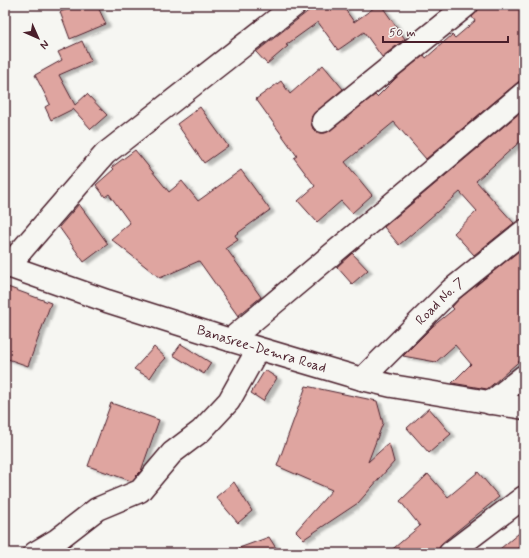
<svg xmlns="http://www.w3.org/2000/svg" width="529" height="558" font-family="Mynerve,sans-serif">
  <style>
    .building { fill: #dfa5a0; stroke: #4a1f2b; filter: url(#shadow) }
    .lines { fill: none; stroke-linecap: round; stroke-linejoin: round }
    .minor-casing { stroke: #4a1f2b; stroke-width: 25 }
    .major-casing { stroke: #4a1f2b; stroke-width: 25 }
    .minor { stroke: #f6f6f2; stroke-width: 22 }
    .major { stroke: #f6f6f2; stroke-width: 22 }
    .labels { text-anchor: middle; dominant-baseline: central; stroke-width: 3; stroke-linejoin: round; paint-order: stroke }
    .street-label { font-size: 14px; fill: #4a1f2b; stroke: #f6f6f2 }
  </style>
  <defs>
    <filter id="shadow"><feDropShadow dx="4.5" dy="2.5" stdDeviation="1" flood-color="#0004"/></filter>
  </defs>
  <rect width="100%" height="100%" fill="#f6f6f2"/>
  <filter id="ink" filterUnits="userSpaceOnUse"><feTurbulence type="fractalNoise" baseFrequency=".025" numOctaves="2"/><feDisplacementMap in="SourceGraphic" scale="8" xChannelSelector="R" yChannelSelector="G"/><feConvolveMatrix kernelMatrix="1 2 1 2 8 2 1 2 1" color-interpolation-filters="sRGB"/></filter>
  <g filter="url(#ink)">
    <g class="building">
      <path d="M79,5H97L106,24L70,39L60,12Z"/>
      <path d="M316,5H342L354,22L378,5H381L405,39L382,57L364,32L338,50L318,22L286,45L288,46L267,64L256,52Z"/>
      <path d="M482,5H524V77L426,159L394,122L345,162L372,195L352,213L341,201L317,222L298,201L315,186L294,158L297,156L256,99L281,81L290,94L323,65L343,89L312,116L311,123L313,129L319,133H325L375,95L377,97L396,78L424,55L426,58L452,35L455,38L475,21L472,17Z"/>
      <path d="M82,41L91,61L59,75L75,105L87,94L107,115L91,129L73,109L51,120L45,107L50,104L35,75L62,60L58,52Z"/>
      <path d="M200,107L228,146L204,163L177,124Z"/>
      <path d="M522,111L524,113V138L476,181L514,223L474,255L454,233L477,211L460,192L399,245L384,227Z"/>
      <path d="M135,150L169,192L182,181L198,201L241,170L270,210L235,235L238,240L226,248L261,297L238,316L199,261L160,278L111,239L130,223L109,194L105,197L96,185L114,169L112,167Z"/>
      <path d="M79,204L108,244L84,262L59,227Z"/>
      <path d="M524,247V357L492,385L487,389L452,383L471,364L455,345L436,362L403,356L433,326L454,309L452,307L459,299Z"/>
      <path d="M352,253L368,270L352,284L337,267Z"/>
      <path d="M5,286L51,303L28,366L5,358Z"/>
      <path d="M181,344L211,363L204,374L173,355Z"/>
      <path d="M154,347L166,358L156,369L150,378L134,369Z"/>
      <path d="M265,370L277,378L263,401L251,393Z"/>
      <path d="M306,386L377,401L383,423L368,462L389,443L394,462L358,503L304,539L296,531L332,490L277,466Z"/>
      <path d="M111,403L159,420L141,471L131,481L88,466Z"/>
      <path d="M429,408L451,434L429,453L407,428Z"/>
      <path d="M478,472L499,497L442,543L437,553H388L420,526L400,501L428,474L448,497Z"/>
      <path d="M234,482L252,511L238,523L216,497Z"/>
      <path d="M524,529V553H495Z"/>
      <path d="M269,537L279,553H231V551Z"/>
    </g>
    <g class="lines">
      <g class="minor-casing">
        <g id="minor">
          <path d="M323,121L467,5"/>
          <path d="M8,266L105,154L295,5"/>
          <path d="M230,340L524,93"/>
          <path id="s1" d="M362,379L451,290L524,231"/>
          <path d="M490,403L524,376"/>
          <path d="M35,553L57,540L97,509L140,491L172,453L201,431L229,401L258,349"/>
          <path d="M450,553L524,497"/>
        </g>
      </g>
      <g class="major-casing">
        <g id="major">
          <path id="s2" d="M5,265L107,301L230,340L362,379L392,386L524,408"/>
        </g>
      </g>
      <use href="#minor" class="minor"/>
      <use href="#major" class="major"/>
    </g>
  </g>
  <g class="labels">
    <g class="street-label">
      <text stroke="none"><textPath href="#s1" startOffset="110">Road No. 7</textPath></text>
      <text stroke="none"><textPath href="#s2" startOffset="270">Banasree-Demra Road</textPath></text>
    </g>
  </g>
  <rect width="529" height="558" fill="none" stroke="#f6f6f2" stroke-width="20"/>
  <rect x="10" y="10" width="509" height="538" fill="none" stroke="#4a1f2b" stroke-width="1.5" filter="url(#ink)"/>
  <g transform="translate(38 38) rotate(135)" stroke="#f6f6f2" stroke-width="3" paint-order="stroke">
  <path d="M0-3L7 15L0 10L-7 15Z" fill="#4a1f2b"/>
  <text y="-6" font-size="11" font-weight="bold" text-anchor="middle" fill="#4a1f2b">N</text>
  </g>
  <path d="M383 36v6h125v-6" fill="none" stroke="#4a1f2b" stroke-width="2"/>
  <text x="389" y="36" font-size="12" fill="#4a1f2b" stroke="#f6f6f2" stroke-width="3" paint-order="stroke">50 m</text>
</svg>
